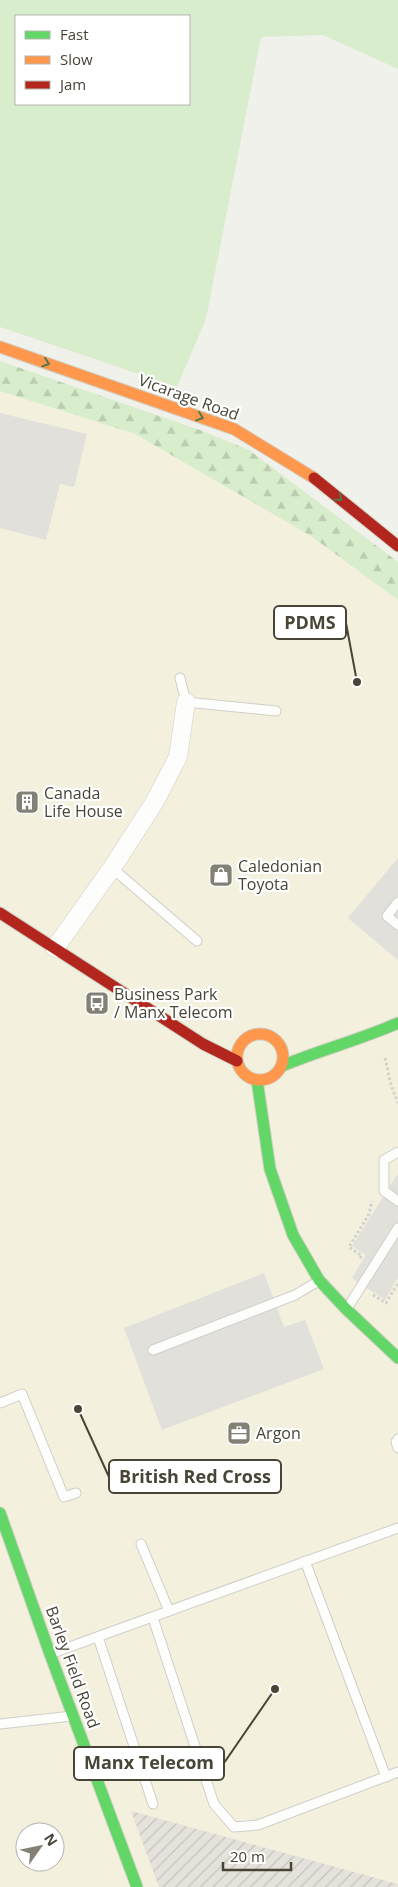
<svg xmlns="http://www.w3.org/2000/svg" width="398" height="1887" font-family="'Open Sans',sans-serif">
  <style>
    .commercial { fill: #f4f0de; fill-rule: evenodd }
    .industrial { fill: url(#industrial-furrows) }
    .green { fill: #d8edcb; fill-rule: evenodd }
    .forest { fill: url(#forest-firs) }
    .parking { fill: #e1e0db }
    .lines { fill: none; stroke-linecap: round; stroke-linejoin: round }
    .lane-casing { stroke: #cfcfc9; stroke-width: 11 }
    .street-casing { stroke: #cfcfc9; stroke-width: 19 }
    .fast-casing { stroke: #cfcfc1; stroke-width: 13 }
    .slow-casing { stroke: #cfcfc1; stroke-width: 13 }
    .jam-casing { stroke: #cfcfc1; stroke-width: 13 }
    .path { stroke: #d2d1cb; stroke-width: 3; stroke-dasharray: 2.5 2.5; stroke-linecap: butt }
    .lane { stroke: #fdfdfc; stroke-width: 9 }
    .street { stroke: #fdfdfc; stroke-width: 18 }
    .fast { stroke: #63d668; stroke-width: 11 }
    .slow { stroke: #ff974d; stroke-width: 11 }
    .jam { stroke: #b3261e; stroke-width: 11 }
    .oneway { stroke: #517848 }
    .labels { text-anchor: middle; dominant-baseline: central; stroke-width: 4.5; stroke-linejoin: round; paint-order: stroke }
    .street-label { font-size: 16px; fill: #484537; stroke: #fff }
    .poi-label { font-size: 16px; fill: #484537; stroke: #fff; text-anchor: start }
    .leader { fill: none; stroke: #484537; stroke-width: 2 }
    .callout-dot { fill: #484537; stroke: #fff; stroke-width: 2 }
    .callout { fill: #fff; stroke: #484537; stroke-width: 2 }
    .callout-label { font-size: 18px; text-anchor: middle; font-weight: bold; fill: #484537 }
  </style>
  <defs>
    <pattern id="industrial-furrows" width="10" height="10" patternUnits="userSpaceOnUse" patternTransform="scale(1.25)"><rect width="10" height="10" fill="#e4e2db"/><path d="M-1 1l2-2M0 10L10 0M9 11l2-2" fill="none" stroke="#c5c3bd"/></pattern>
    <pattern id="forest-firs" width="22" height="20" patternUnits="userSpaceOnUse" patternTransform="scale(1.25)"><rect width="22" height="20" fill="#d8edcb"/><path d="M5 1l3.5 6h-7zM16 11l3.5 6h-7z" fill="#bbcdaf"/></pattern>
  </defs>
  <rect width="100%" height="100%" fill="#f1f1eb"/>
  <path class="commercial" d="M0,391L135,434L311,536L398,600V1887H0ZM25,1832H55V1862H25Z"/>
  <path class="industrial" d="M131,1811L398,1884V1887H159Z"/>
  <path class="green" d="M0,0H398V69L323,35L261,37L206,319L177,387L0,327ZM16,16H189V104H16Z"/>
  <path class="forest" d="M0,361L200,430L249,450L398,562V600L311,536L135,434L0,391Z"/>
  <g class="parking">
    <path d="M0,413L87,434L74,487L60,484L46,540L0,528Z"/>
    <path d="M398,858V960L348,918Z"/>
    <path d="M398,1173V1277L385,1300L352,1278L366,1255L352,1246Z"/>
    <path d="M264,1273L284,1327L305,1320L324,1369L162,1430L124,1328Z"/>
  </g>
  <g class="lines">
    <g class="lane-casing">
      <g id="lane">
        <path d="M180,678L186,702L276,711"/>
        <path d="M112,868L197,941"/>
        <path d="M398,902L387,916L398,925"/>
        <path d="M398,1152L384,1160V1191L398,1201"/>
        <path d="M348,1307L398,1228"/>
        <path d="M153,1350L295,1295L317,1282"/>
        <path d="M0,1403L22,1394L64,1497L76,1493"/>
        <path d="M398,1439L396,1442L398,1448"/>
        <path d="M141,1544L169,1611"/>
        <path d="M305,1561L386,1777"/>
        <path d="M153,1618L214,1804L234,1827L258,1825L398,1772"/>
        <path d="M98,1637L153,1804"/>
        <path d="M50,1654L398,1528"/>
        <path d="M0,1724L72,1716"/>
      </g>
    </g>
    <g class="street-casing">
      <path id="street" d="M55,948L112,868L154,803L178,757L186,702"/>
    </g>
    <g class="fast-casing">
      <g id="fast">
        <path d="M282,1066C320,1050 360,1040 398,1023"/>
        <path d="M257,1080L270,1169L293,1235L319,1280L346,1309L398,1358"/>
        <path d="M0,1513L50,1654L137,1887"/>
      </g>
    </g>
    <g class="slow-casing">
      <g id="slow">
        <path d="M0,347L234,429L314,478"/>
        <circle cx="260" cy="1057" r="23"/>
      </g>
    </g>
    <g class="jam-casing">
      <g id="jam">
        <path d="M314,478L398,546"/>
        <path d="M0,913L203,1044L237,1061"/>
      </g>
    </g>
    <g class="path">
      <path d="M385,1058L391,1085L398,1103"/>
      <path d="M360,1258L362,1256L349,1247L369,1214L372,1201"/>
      <path d="M373,1295L386,1303L398,1283"/>
    </g>
    <use href="#lane" class="lane"/>
    <use href="#street" class="street"/>
    <use href="#fast" class="fast"/>
    <use href="#slow" class="slow"/>
    <use href="#jam" class="jam"/>
  </g>
  <defs><path id="oneway-chevron" d="M-2-3.5L2.5 0L-2 3.5" fill="none" stroke-width="1.6" stroke-linecap="round" stroke-linejoin="round" transform="scale(1.25)"/></defs>
  <g class="oneway">
    <use href="#oneway-chevron" transform="translate(46 363) rotate(19)"/>
    <use href="#oneway-chevron" transform="translate(200 417) rotate(19)"/>
    <use href="#oneway-chevron" transform="translate(339 498) rotate(39)"/>
  </g>
  <defs>
    <g id="building-square" transform="scale(1.25)"><rect x="-9" y="-9" width="18" height="18" rx="4" fill="#838176" stroke="#fff"/><path d="M-4-6H4V6H1V3H-1V6H-4ZM-2.5-4.3h1.7v1.8h-1.7ZM.8-4.3h1.7v1.8H.8ZM-2.5-1h1.7V.8h-1.7ZM.8-1h1.7V.8H.8Z" fill="#fff"/></g>
    <g id="shop-square" transform="scale(1.25)"><rect x="-9" y="-9" width="18" height="18" rx="4" fill="#838176" stroke="#fff"/><path d="M-5-2.5h2.3a2.7 3.5 0 0 1 5.4 0H5L5.5 6h-11ZM-1.5-2.5h3a1.5 2.3 0 0 0-3 0Z" fill="#fff"/></g>
    <g id="bus-square" transform="scale(1.25)"><rect x="-9" y="-9" width="18" height="18" rx="4" fill="#838176" stroke="#fff"/><path d="M-5-6H5V4H4V6H2V4H-2V6H-4V4H-5ZM-3.5-4V0h7V-4ZM-3.5 1.2v1.5H-2V1.2ZM2 1.2v1.5H3.5V1.2Z" fill="#fff"/></g>
    <g id="office-square" transform="scale(1.25)"><rect x="-9" y="-9" width="18" height="18" rx="4" fill="#838176" stroke="#fff"/><path d="M-6-3h4V-5.5h4V-3h4V5H-6ZM-1-4.5V-3h2v-1.5ZM-6 0V1H6V0Z" fill="#fff"/></g>
  </defs>
  <g fill-rule="evenodd">
    <use href="#building-square" x="27" y="802"/>
    <use href="#shop-square" x="221" y="875"/>
    <use href="#bus-square" x="97" y="1003"/>
    <use href="#office-square" x="239" y="1433"/>
  </g>
  <g class="labels">
    <g class="street-label">
      <text transform="translate(189 397) rotate(20)">Vicarage Road</text>
      <text transform="translate(73 1667) rotate(70)">Barley Field Road</text>
    </g>
    <g class="poi-label">
      <text x="44" y="793">Canada<tspan x="44" dy="18">Life House</tspan></text>
      <text x="238" y="866">Caledonian<tspan x="238" dy="18">Toyota</tspan></text>
      <text x="114" y="994">Business Park<tspan x="114" dy="18">/ Manx Telecom</tspan></text>
      <text x="256" y="1433">Argon</text>
    </g>
  </g>
  <path class="leader" d="M357 682L346 623M78 1409L109 1477M275 1689L224 1763"/>
  <g class="callout-dot">
    <circle cx="357" cy="682" r="5"/>
    <circle cx="78" cy="1409" r="5"/>
    <circle cx="275" cy="1689" r="5"/>
  </g>
  <g class="callout">
    <rect x="274" y="606" width="72" height="33" rx="5"/>
    <rect x="109" y="1460" width="172" height="33" rx="5"/>
    <rect x="74" y="1747" width="150" height="33" rx="5"/>
  </g>
  <g class="callout-label">
    <text x="310" y="629">PDMS</text>
    <text x="195" y="1483">British Red Cross</text>
    <text x="149" y="1769">Manx Telecom</text>
  </g>
  <rect x="15" y="15" width="175" height="90" fill="#ffffff" stroke="#b6b5af"/>
  <rect x="25" y="31" width="25" height="8" fill="#63d668" stroke="#b6b5af"/>
  <text x="60" y="40" font-size="15" fill="#484537">Fast</text>
  <rect x="25" y="56" width="25" height="8" fill="#ff974d" stroke="#b6b5af"/>
  <text x="60" y="65" font-size="15" fill="#484537">Slow</text>
  <rect x="25" y="81" width="25" height="8" fill="#b3261e" stroke="#b6b5af"/>
  <text x="60" y="90" font-size="15" fill="#484537">Jam</text>
  <g transform="translate(40 1847) rotate(57)"><circle r="24" fill="#ffffff" stroke="#b6b5af"/>
  <path d="M0-4L9 19L0 12L-9 19Z" fill="#838176"/>
  <text y="-8" font-size="14" font-weight="bold" text-anchor="middle" fill="#484537">N</text>
  </g>
  <path d="M223 1862v8h68v-8" fill="none" stroke="#484537" stroke-width="2.5"/>
  <text x="230" y="1862" font-size="15" fill="#484537" stroke="#ffffff" stroke-width="4" paint-order="stroke">20 m</text>
</svg>
